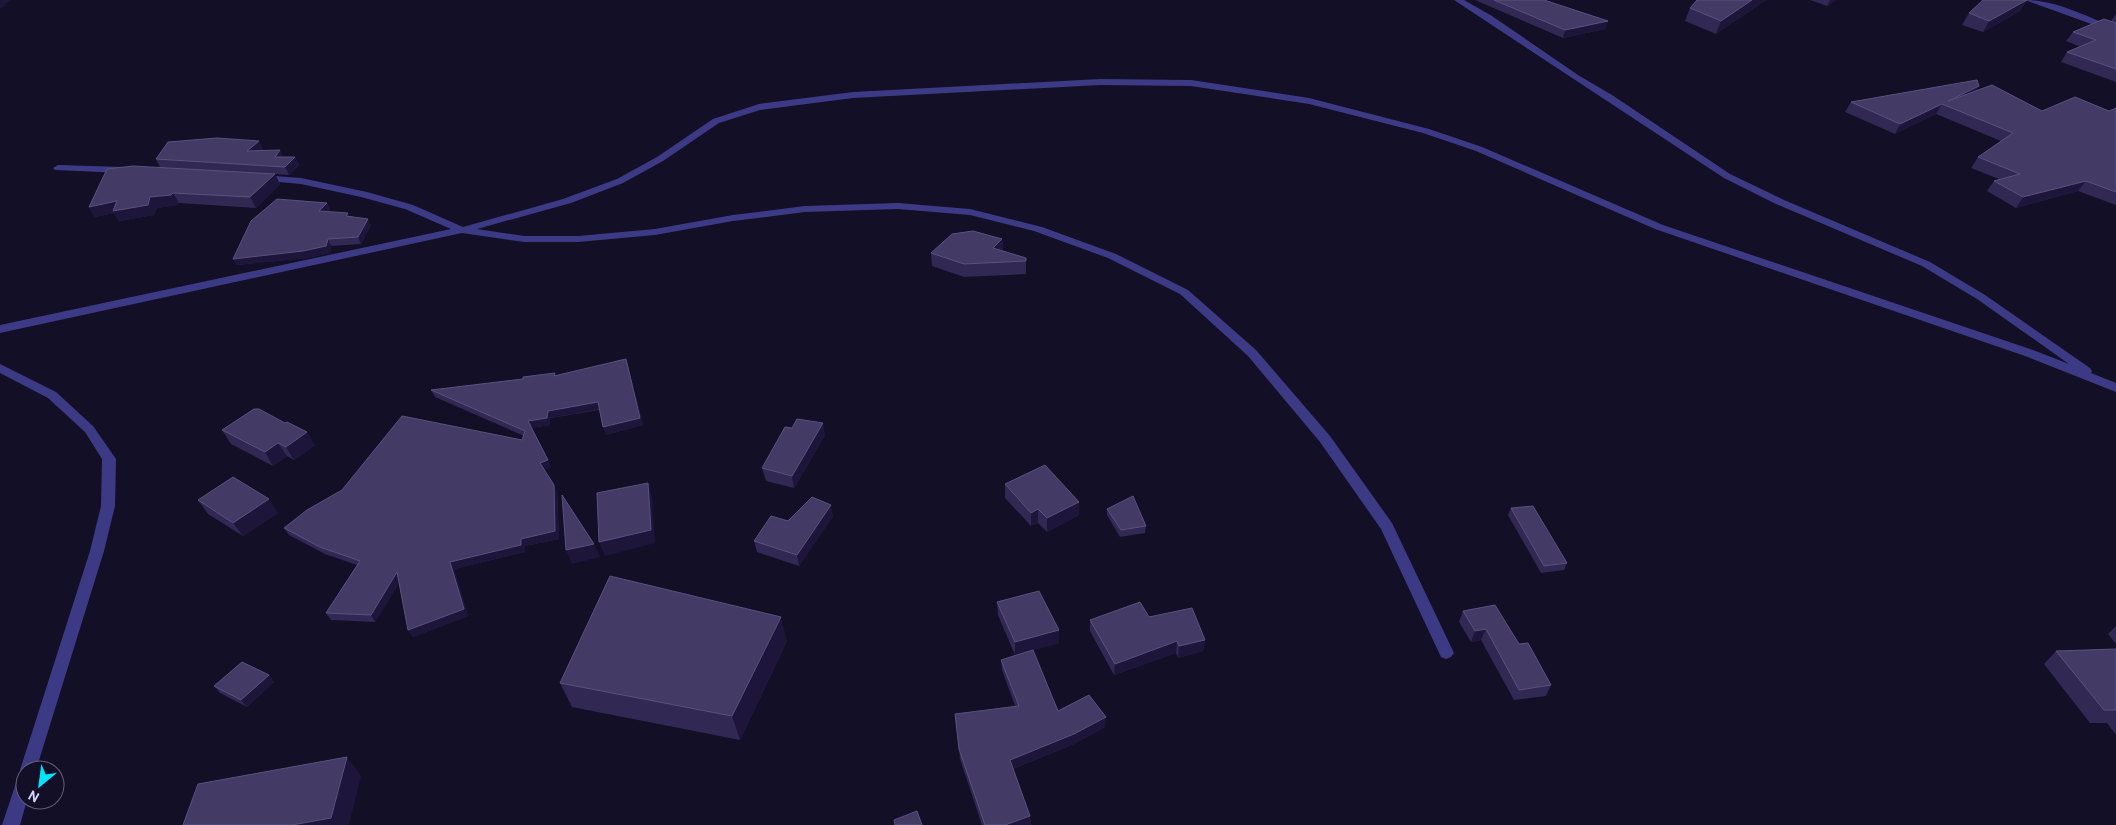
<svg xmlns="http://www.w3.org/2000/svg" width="2116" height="825" font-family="Overpass,sans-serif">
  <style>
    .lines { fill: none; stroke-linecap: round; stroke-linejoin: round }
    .minor { fill: #3d3a85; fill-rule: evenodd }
    .wall { fill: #312854 }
    .shaded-wall { fill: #1d163a }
    .building { fill: #433a66; stroke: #5a527e }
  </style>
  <rect width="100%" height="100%" fill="#130f26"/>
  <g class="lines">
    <g class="minor">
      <path d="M1454,0H1464L1492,16L1578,75L1612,95L1730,174L1784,200L1930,262L1985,295L2090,368L2092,371L2091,373L2116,383V392L2025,356L1655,229L1476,151L1423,133L1309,104L1191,86L1100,85L853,98L760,110L719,123L663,161L623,183L571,203L477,229L524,236H578L655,229L733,215L805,206L898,203L970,209L1042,227L1116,254L1188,290L1256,350L1330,436L1392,523L1454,653L1451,657L1446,659L1441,657L1381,529L1320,442L1248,356L1180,294L1108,258L1034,231L970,215L898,209L805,212L733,221L655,235L578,242H524L462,233L0,333V325L451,229L405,209L361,197L301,184L258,180L256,178L261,175L301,178L367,192L413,205L463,227L563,199L617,179L657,157L713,119L759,104L853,92L1100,79L1191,80L1309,98L1429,129L1482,147L1663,225L2033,350L2069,364L1977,299L1922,266L1776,204L1724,178Z"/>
      <path d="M2025,0C2056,0 2088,17 2116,28V33Z"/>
      <path d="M58,165L123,167L128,170L123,173L55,170L53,168Z"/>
      <path d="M0,364L56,392L93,426L116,459L115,506L104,551L36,770H25V800H27L20,825H2L17,780L21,774L20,770L90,551L101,506L102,459L85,432L48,398L0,373Z"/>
    </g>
  </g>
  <g class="wall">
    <path d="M1475,0H1546L1545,1L1608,21L1605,29L1563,38Z"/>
    <path d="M1697,0H1766L1716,34L1685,21L1690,8Z"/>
    <path d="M1810,0H1836L1827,6Z"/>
    <path d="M2027,0L2020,11L1983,32L1962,25L1969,13Z"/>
    <path d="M2116,14V82L2061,62L2067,52L2081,47L2066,41L2073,32L2111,21Z"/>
    <path d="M1979,86L1976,90L2042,111H2109L2116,108V205L2078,191L2016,208L1987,191L1994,181L1999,179L1971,168L1978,157L2001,141L1936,114L1895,134L1845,112L1851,102Z"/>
    <path d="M259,141L263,150L262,151L284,157H295L299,165L289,175L275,174L280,184L256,208L179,203L178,205L157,208L154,215L119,221L114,213L95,217L89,207L160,167L156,159Z"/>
    <path d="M327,203L330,209L328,212L350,216L371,225L361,244L331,246L330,253L307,258L237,265L233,259Z"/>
    <path d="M1002,239L1003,251L1026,258V274L964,277L932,266L931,253Z"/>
    <path d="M626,359L643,425L606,435L599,410L550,418V425L531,428L551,467L544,470L557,492L559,539L525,546V552L454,569L468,616L413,637L408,630L399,583L375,622L331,620L326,613L357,565L325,554L289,535L284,528L522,440L524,436L435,397L431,390L556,376Z"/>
    <path d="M792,428L825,435L794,488L766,481L762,468Z"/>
    <path d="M222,430L315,445L294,460L287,456L273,466L231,444Z"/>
    <path d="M1005,484L1079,502V515L1047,532L1038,523L1031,526L1005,498Z"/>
    <path d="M198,500L278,513L243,536L208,514Z"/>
    <path d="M1511,508L1567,563L1564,570L1541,573L1508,515Z"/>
    <path d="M1107,509L1146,526L1145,533L1120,537L1107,515Z"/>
    <path d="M833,516L799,566L757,552L754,541L788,521Z"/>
    <path d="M997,602L1059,630V643L1033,650L1058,711L1105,727L1074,744L1013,769L1030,816L1031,825H982L960,759L955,714L1015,706L1002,670L1001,660L1015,655L998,615Z"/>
    <path d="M1463,611L1519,644L1551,685L1546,696L1514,700L1481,640L1471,642L1459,622Z"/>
    <path d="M1149,617L1205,640L1203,651L1178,658L1176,653L1114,675L1090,631V620Z"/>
    <path d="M2116,626V644L2108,634Z"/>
    <path d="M787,641L740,740L572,707L560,683Z"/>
    <path d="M2116,649V735L2107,723H2090L2044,664L2056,651Z"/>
    <path d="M269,675L274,682L247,707L220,693L214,686Z"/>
  </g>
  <g class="shaded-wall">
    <path d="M0,0H11L5,4L6,5L0,9Z"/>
    <path d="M1752,0H1766L1716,34L1721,21Z"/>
    <path d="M1830,0H1836L1827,6Z"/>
    <path d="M2027,0L2020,11L1983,32L1989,21Z"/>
    <path d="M1608,21L1605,29L1563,38L1565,30Z"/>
    <path d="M1979,86L1973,96L1948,101Z"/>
    <path d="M1942,104L1936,114L1895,134L1900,124Z"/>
    <path d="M259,141L263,150L251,159L247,151Z"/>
    <path d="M280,150L284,158L275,157Z"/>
    <path d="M295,157L299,165L289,175L285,167Z"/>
    <path d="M275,174L280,184L256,208L250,197Z"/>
    <path d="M2086,181L2078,191L2016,208L2023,197Z"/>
    <path d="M173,193L179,203L178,205L157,208L154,215L119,221L114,213L95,217L89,207L117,201L150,197Z"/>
    <path d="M327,203L330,209L322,218L319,211Z"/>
    <path d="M368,219L371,225L361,244L358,237Z"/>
    <path d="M328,239L331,246L330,253L307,258L237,265L233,259Z"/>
    <path d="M1002,239L1003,252L993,248Z"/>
    <path d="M626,359L643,425L606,435L603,427Z"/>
    <path d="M598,402L600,409L550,418V425L531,428L528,421L548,411Z"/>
    <path d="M823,423L825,435L794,488L792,476Z"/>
    <path d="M307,432L315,445L294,460L286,447Z"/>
    <path d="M278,443L287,456L273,466L265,452Z"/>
    <path d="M548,460L551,467L543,471L540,463Z"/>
    <path d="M648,483L652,497L655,543L605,556L599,542Z"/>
    <path d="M554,485L557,492L559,539L525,546V552L454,569L468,616L413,637L408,630L450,562L521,539Z"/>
    <path d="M269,499L278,513L243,536L233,523Z"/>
    <path d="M1079,502V515L1047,532V518Z"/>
    <path d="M831,505L833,516L799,566L797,555Z"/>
    <path d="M1038,509V523L1031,526V513Z"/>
    <path d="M594,544L600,557L572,564L566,550Z"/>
    <path d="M397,572L401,580L375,622L371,615Z"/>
    <path d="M781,617L787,641L740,740L732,716Z"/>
    <path d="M1486,629L1481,640L1471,642L1475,631Z"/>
    <path d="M1059,630V643L1015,656V642Z"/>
    <path d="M1205,640L1203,651L1178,658L1179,646Z"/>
    <path d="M1177,641L1176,653L1114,675L1115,664Z"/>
    <path d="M269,675L274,682L247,707L241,700Z"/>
    <path d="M1106,717L1105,727L1074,744L1010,770V760Z"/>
    <path d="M347,757L361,776L349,825H292Z"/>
    <path d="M1030,816L1031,825H1005Z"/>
  </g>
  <g class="building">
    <path d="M1494,0H1544L1608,21L1565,30Z"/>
    <path d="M1697,0H1752L1721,21L1690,8Z"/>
    <path d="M1983,0H2027L1989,21L1969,13Z"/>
    <path d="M2104,19L2116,23V69L2067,52L2096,40L2073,32Z"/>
    <path d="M1977,80L1979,86L1948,101L1992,85L2042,111L2075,97L2109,111L2116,108V192L2086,181L2023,197L1994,181L2020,174L1978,157L2013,133L1942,104L1900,124L1851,102Z"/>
    <path d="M217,138L259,141L247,151L280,150L275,157H295L285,167L156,159L168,142Z"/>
    <path d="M133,166L275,174L250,197L173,193L171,195L150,197L148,205L113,211L117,201L89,207L107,169Z"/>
    <path d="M277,199L327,203L319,211L348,213L346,216L368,219L358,237L328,239L326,246L303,251L233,259L251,221Z"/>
    <path d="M973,231L1002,239L993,248L1026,258V261L964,264L931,253L952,234Z"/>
    <path d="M626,359L640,418L603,427L598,402L548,411L547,418L528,421L548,460L540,463L554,485L555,531L521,539V545L450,562L464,609L408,630L397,572L371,615L326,613L360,561L320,547L284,528L307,510L342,490L402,416L522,440L525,431L431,390L523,379V377L555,373L554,376Z"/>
    <path d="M254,409H259L285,423L287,422L307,432L286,447L278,443L265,452L222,430Z"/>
    <path d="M797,419L823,423L792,476L762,468L785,427L792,428Z"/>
    <path d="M1045,465L1079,502L1047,518L1038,509L1031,513L1005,484Z"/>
    <path d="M233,477L269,499L233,523L198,500Z"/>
    <path d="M648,483L651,530L599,542L597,493Z"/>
    <path d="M562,495L594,544L566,550Z"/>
    <path d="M1133,496L1146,526L1121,530L1107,509Z"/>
    <path d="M812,497L831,505L797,555L754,541L771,516L788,521Z"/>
    <path d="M1533,506L1567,563L1544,566L1511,508Z"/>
    <path d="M610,576L781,617L732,716L560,683Z"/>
    <path d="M1039,591L1059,630L1015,642L997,602Z"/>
    <path d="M1140,602L1149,617L1192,608L1205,640L1179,646L1177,641L1115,664L1090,620Z"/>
    <path d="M1495,605L1519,644L1528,643L1551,685L1519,690L1486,629L1475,631L1463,611Z"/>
    <path d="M2116,649V710H2104L2056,651Z"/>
    <path d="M1033,650L1058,711L1089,695L1106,717L1074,734L1010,760L1030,816L1005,825H985L959,749L955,714L1019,706L1001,660Z"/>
    <path d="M242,662L269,675L241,700L214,686Z"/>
    <path d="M347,757L331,818L292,825H183L198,784Z"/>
    <path d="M917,811L922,825H895L894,820Z"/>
  </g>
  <g transform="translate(40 785) rotate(209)"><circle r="24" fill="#130f26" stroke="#625e7d"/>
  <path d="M0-4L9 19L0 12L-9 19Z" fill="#00e5ff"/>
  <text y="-8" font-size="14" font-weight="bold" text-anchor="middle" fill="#d9d4ff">N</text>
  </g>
</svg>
